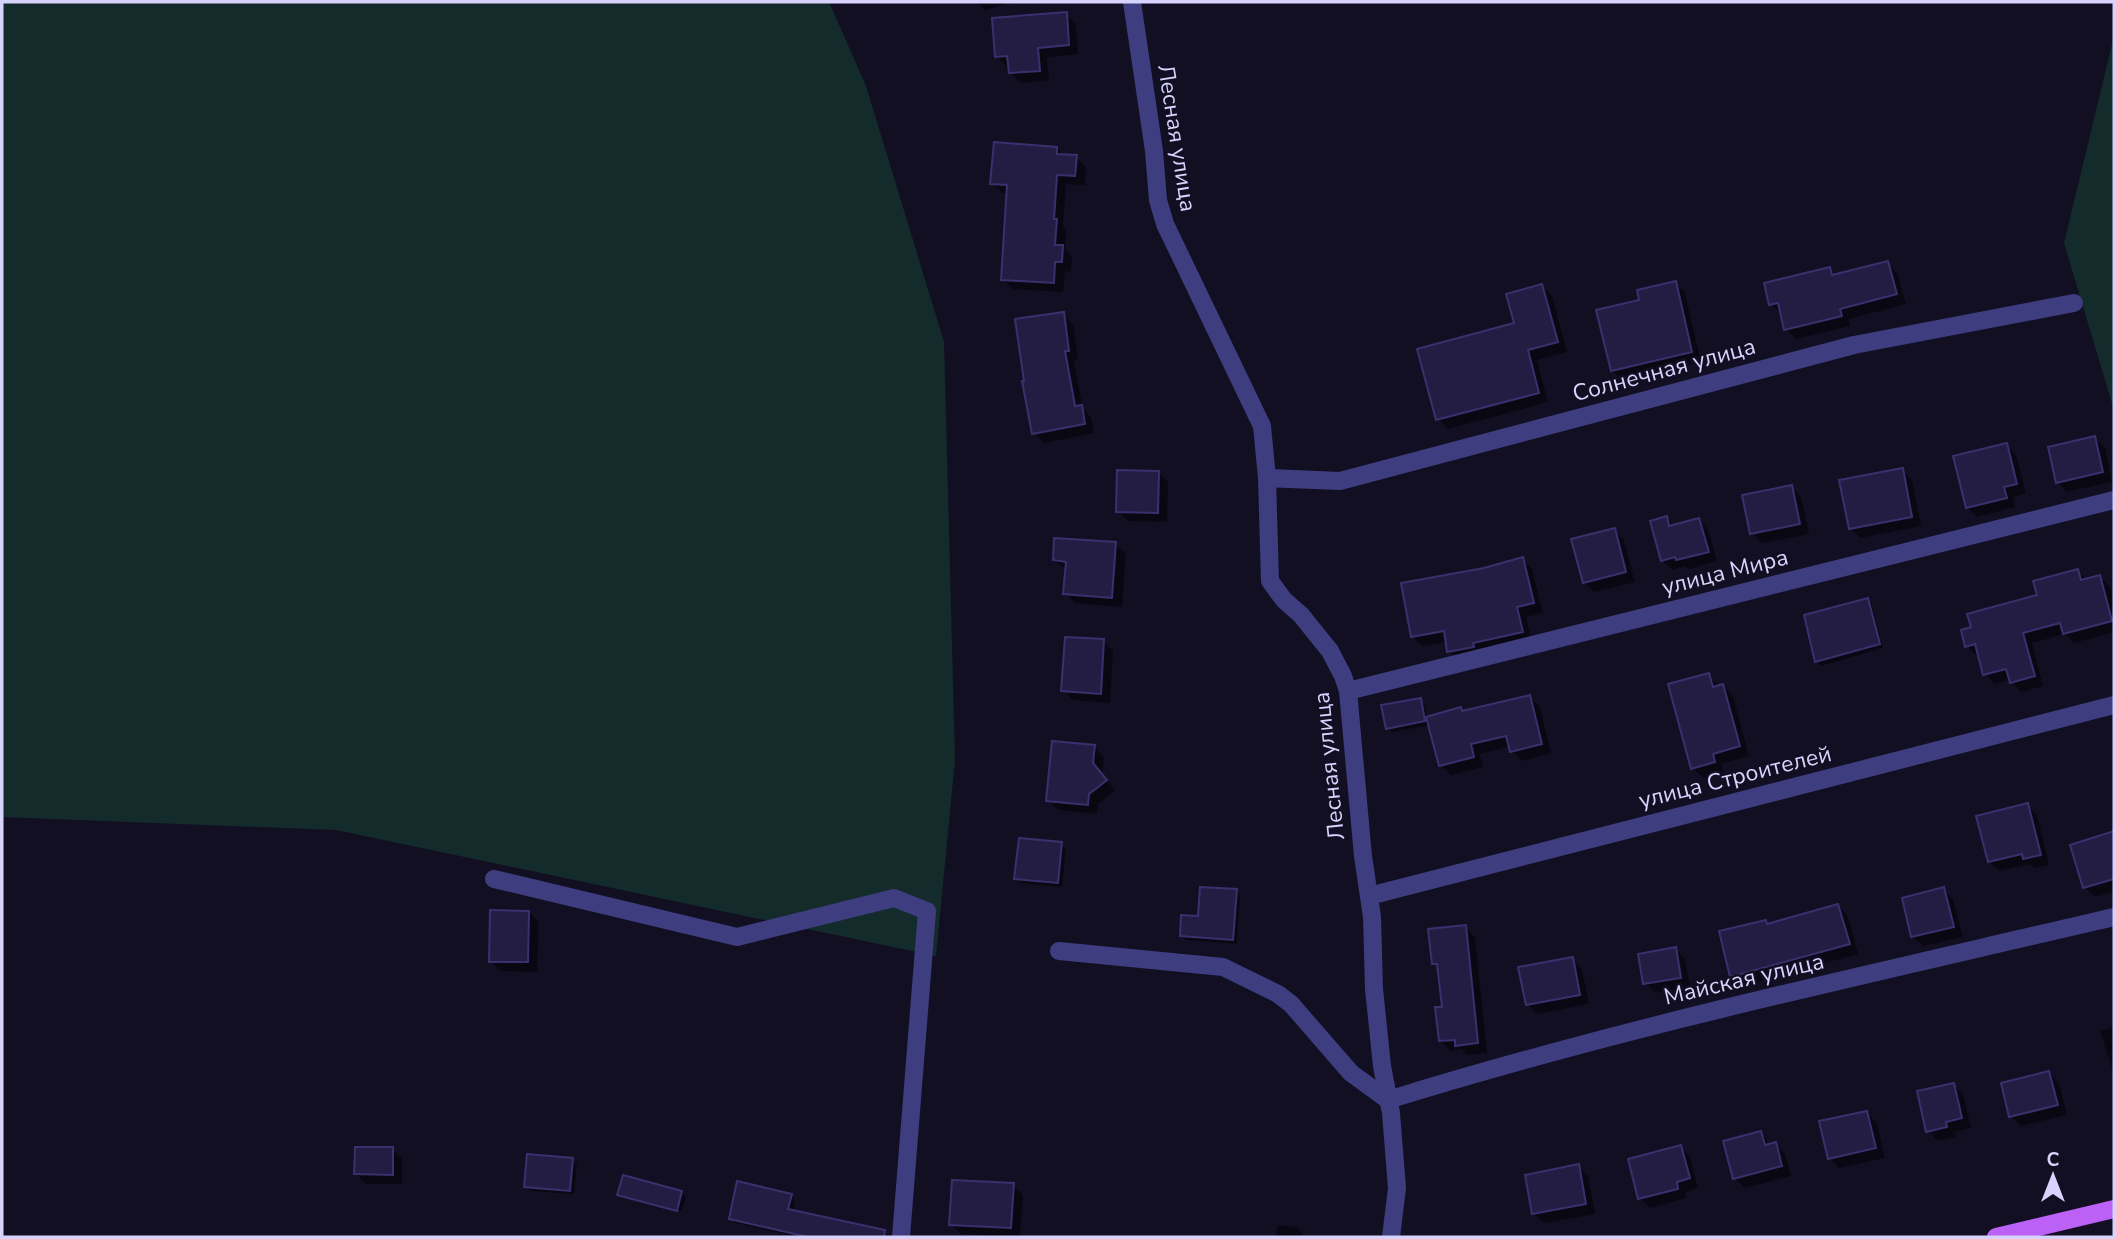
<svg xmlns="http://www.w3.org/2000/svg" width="2116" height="1239" font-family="'Nunito Sans',sans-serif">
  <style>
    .green { fill: #132c2b }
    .shadow { fill: #0007 }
    .building { fill: #231c43; stroke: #3b306d; stroke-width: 2 }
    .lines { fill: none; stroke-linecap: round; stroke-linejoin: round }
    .minor { stroke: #3e3d7f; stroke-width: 18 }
    .major { stroke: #bc61f6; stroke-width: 18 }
    .labels { text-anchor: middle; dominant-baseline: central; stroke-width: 5; stroke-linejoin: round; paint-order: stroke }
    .street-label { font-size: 23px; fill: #d7d3fd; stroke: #120f23 }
  </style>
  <rect width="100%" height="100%" fill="#120f23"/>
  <g class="green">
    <path d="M2,2H829L866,86L944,342L955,760L936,956L336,830L2,817Z"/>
    <path d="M2114,36V410L2064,243Z"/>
  </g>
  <g class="shadow">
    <path d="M977,2H1015L985,10Z"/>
    <path d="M1066,14L1076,24L1078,54L1047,57L1049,80L1021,83L1011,73L1010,66H1006L997,56Z"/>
    <path d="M1057,148L1064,156L1076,157L1086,167L1085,185L1066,184L1063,228L1066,231L1065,250L1072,257L1071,272L1065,271L1063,292L1013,289L1003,279L1009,194L1002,193L992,183Z"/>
    <path d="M1887,263L1897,273L1906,304L1849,319L1850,326L1796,339L1786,329L1781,314L1771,304L1830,269L1837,276Z"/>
    <path d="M1675,283L1685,293L1701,362L1622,380L1612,370L1641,301Z"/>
    <path d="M1542,286L1552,296L1567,352L1537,360L1548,402L1448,429L1438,419L1516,324Z"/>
    <path d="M1063,314L1073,324L1078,360L1074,361L1083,409L1091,417L1094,433L1044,443L1034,433Z"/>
    <path d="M2095,438L2105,448L2112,482L2067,492L2057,482Z"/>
    <path d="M2006,445L2016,455L2026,493L2013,497L2015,507L1977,517L1967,507Z"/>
    <path d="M1902,470L1912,480L1921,526L1860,538L1850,528Z"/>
    <path d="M1158,473L1168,482L1167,522L1128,521L1118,512Z"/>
    <path d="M1791,487L1801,497L1809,534L1762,543L1752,533Z"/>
    <path d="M1666,518L1674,526L1698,520L1708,529L1717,561L1688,569L1685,566L1672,570L1662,560Z"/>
    <path d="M1614,530L1624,540L1635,582L1594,592L1584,582Z"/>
    <path d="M1116,544L1126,554L1122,607L1075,603L1065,593L1067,570L1054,560Z"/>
    <path d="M1522,559L1532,569L1543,613L1526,617L1532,642L1459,661L1449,651L1447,642L1422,646L1412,636L1403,585Z"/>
    <path d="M2078,571L2087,580L2100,577L2110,587L2114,605V632L2074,643L2065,634L2032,643L2043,686L2021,692L2010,680L1995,684L1985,674L1979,655L1977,656L1967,646Z"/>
    <path d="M1868,600L1872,604L1883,648L1821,666L1816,661Z"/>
    <path d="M1103,641L1113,651L1110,703L1073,700L1063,690Z"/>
    <path d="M1709,675L1719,687L1723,686L1733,696L1749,756L1721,764L1724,772L1703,778L1693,768Z"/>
    <path d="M1530,697L1540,707L1551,753L1522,761L1512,751L1511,746L1480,754L1483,767L1451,775L1441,765L1430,725L1392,732L1387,728L1420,700L1425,704L1427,718L1461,709L1464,713Z"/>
    <path d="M1094,747L1104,757L1102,775L1115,790L1098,804L1097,814L1058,810L1048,800Z"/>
    <path d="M2027,805L2037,815L2049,865L2035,868L2030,864L1999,871L1989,862Z"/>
    <path d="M2114,833V892L2095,897L2085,888L2072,846Z"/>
    <path d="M1061,844L1066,849L1062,887L1020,883L1016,878Z"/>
    <path d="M1943,889L1953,899L1963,937L1923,946L1913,937L1904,899Z"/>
    <path d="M1236,891L1240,895L1237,944L1186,940L1182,936Z"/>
    <path d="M1838,906L1848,916L1858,954L1742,986L1732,976L1765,921L1768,925Z"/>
    <path d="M529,912L539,922L537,972L501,971L491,961Z"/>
    <path d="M1465,927L1475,937L1487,1053L1467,1055L1461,1049L1451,1051L1441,1041L1444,1008L1440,970L1433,963Z"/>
    <path d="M1675,949L1685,959L1690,987L1655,993L1645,983Z"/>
    <path d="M1572,959L1582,969L1589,1004L1537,1014L1527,1004Z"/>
    <path d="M2114,1027V1075L2100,1031Z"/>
    <path d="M2049,1073L2059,1083L2067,1115L2021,1126L2011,1116Z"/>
    <path d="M1953,1084L1963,1094L1971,1128L1955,1132L1956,1137L1938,1141L1928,1131Z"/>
    <path d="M1867,1113L1877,1123L1885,1158L1839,1168L1830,1158Z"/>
    <path d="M1761,1133L1771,1145L1775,1144L1785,1154L1791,1176L1745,1188L1735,1178Z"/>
    <path d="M1680,1147L1690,1157L1698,1188L1685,1192L1687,1198L1650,1208L1640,1198Z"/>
    <path d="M392,1149L402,1159V1184H366L356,1174Z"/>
    <path d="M572,1160L577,1164L574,1194L530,1191L526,1186Z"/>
    <path d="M1578,1166L1588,1176L1595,1214L1544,1223L1534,1214Z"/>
    <path d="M1013,1185L1023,1195L1020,1237L961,1234L951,1224Z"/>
    <path d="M681,1192L686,1197L682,1211L622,1195V1197L619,1195Z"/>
    <path d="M791,1196L795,1200L793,1211L859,1229L857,1237H797L735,1223L731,1218Z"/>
    <path d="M1277,1225L1297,1227L1304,1237H1276Z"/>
  </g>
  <g class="building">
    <path d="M1067,12L1069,45L1038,48L1040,71L1009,73L1007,56L995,57L992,18Z"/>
    <path d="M994,142L1057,147V154L1077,155L1075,176L1057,175L1054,219H1057L1055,245H1063L1062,262H1055L1054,283L1001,280L1007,185L990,184Z"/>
    <path d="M1888,261L1897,294L1840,309L1842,316L1784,330L1778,303L1769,305L1764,283L1830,267L1832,275Z"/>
    <path d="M1676,281L1692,352L1611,371L1596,310L1639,300L1637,290Z"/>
    <path d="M1542,284L1558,342L1528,350L1539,393L1436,420L1417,349L1514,323L1506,294Z"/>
    <path d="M1064,312L1069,351H1065L1075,406L1082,405L1085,424L1032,434L1022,381H1024L1015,319Z"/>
    <path d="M2095,436L2103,472L2056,483L2048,447Z"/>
    <path d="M2007,443L2017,484L2004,487L2007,498L1966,508L1953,456Z"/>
    <path d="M1903,468L1912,517L1849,529L1839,480Z"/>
    <path d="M1117,470L1159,471L1158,513L1116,512Z"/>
    <path d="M1792,485L1800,524L1750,534L1742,495Z"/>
    <path d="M1667,516L1669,526L1699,518L1709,552L1676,560L1675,557L1661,561L1650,521Z"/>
    <path d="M1615,528L1626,572L1583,583L1571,539Z"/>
    <path d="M1054,538L1116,542L1112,598L1063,594L1066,562L1053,560Z"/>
    <path d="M1523,557L1534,603L1517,607L1523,632L1473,643L1474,647L1447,652L1444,631L1411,637L1401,583L1484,568Z"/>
    <path d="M2078,569L2081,580L2100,575L2112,621L2063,634L2060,623L2023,633L2035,676L2010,683L2006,669L1983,675L1975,644L1965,647L1961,630L1971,627L1967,614L2037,595L2033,581Z"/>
    <path d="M1868,598L1880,644L1815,662L1804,615Z"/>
    <path d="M1065,637L1104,639L1101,694L1061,691Z"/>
    <path d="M1709,673L1713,687L1723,684L1740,746L1713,754L1715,762L1691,769L1668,684Z"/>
    <path d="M1530,695L1542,744L1510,752L1506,736L1471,744L1474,757L1439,766L1426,717L1461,707L1462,711Z"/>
    <path d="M1421,698L1425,721L1386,729L1381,705Z"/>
    <path d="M1052,741L1095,745L1093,763L1107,780L1089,794L1088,805L1046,801Z"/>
    <path d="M2028,803L2041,855L2023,859L2022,854L1988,862L1976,816Z"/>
    <path d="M2114,831V879L2083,888L2070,845Z"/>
    <path d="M1019,838L1062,842L1058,883L1014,879Z"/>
    <path d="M1200,887L1237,889L1233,940L1180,936L1181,915L1198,916Z"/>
    <path d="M1944,887L1954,927L1911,937L1902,898Z"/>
    <path d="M1838,904L1850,944L1730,977L1719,931L1766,920L1767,924Z"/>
    <path d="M490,910L529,911L528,962H489Z"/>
    <path d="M1466,925L1478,1043L1455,1046V1040L1439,1041L1435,1007H1442L1437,964H1432L1428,929Z"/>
    <path d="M1676,947L1681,978L1643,984L1638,954Z"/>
    <path d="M1573,957L1580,995L1526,1005L1518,967Z"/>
    <path d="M2049,1071L2058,1105L2009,1117L2001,1083Z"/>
    <path d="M1954,1083L1962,1118L1946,1122L1947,1127L1926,1132L1917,1091Z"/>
    <path d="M1867,1111L1876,1148L1828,1159L1819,1121Z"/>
    <path d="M1761,1131L1765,1145L1776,1142L1782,1166L1733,1179L1723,1141Z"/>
    <path d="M1681,1145L1690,1178L1677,1182L1678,1189L1638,1199L1628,1159Z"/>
    <path d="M355,1147H393V1175L354,1174Z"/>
    <path d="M527,1154L573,1158L570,1191L524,1187Z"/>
    <path d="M1579,1164L1586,1204L1532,1214L1525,1175Z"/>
    <path d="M623,1175L682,1191L677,1211L617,1195Z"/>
    <path d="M952,1180L1014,1183L1011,1228L949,1225Z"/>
    <path d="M737,1181L792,1194L788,1209L885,1230L884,1237H808L729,1219Z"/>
  </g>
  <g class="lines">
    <g class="minor">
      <path d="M1132,2L1154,151L1158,200L1165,224L1262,426L1267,478L1270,581L1284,600L1301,615L1330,651L1343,676L1348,691L1363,856L1372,917L1374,989L1382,1066L1391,1113L1397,1188L1391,1237"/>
      <path d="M1267,478L1340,481L1854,345L2074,303"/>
      <path d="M1348,691L2114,500"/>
      <path d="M494,879L737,937L894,898L927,911L901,1237"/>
      <path d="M1369,896L2114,705"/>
      <path d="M1059,951L1223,967L1278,994L1291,1004L1351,1073L1388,1100C1627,1026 1871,974 2114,917"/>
    </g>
    <path class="major" d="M1996,1237L2114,1209"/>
  </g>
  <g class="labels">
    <g class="street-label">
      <text transform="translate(1177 138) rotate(81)">Лесная улица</text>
      <text transform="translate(1664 370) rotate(-15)">Солнечная улица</text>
      <text transform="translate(1725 572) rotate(-14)">улица Мира</text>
      <text transform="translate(1329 766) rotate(-96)">Лесная улица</text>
      <text transform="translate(1735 777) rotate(-14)">улица Строителей</text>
      <text transform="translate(1744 979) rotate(-13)">Майская улица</text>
    </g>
  </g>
  <rect width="2116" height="1239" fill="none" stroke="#d7d3fd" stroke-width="7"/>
  <g transform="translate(2053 1176)" stroke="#120f23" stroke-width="5" paint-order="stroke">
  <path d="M0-5L12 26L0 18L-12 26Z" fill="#d7d3fd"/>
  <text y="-10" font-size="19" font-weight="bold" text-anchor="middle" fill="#d7d3fd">С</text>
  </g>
</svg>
